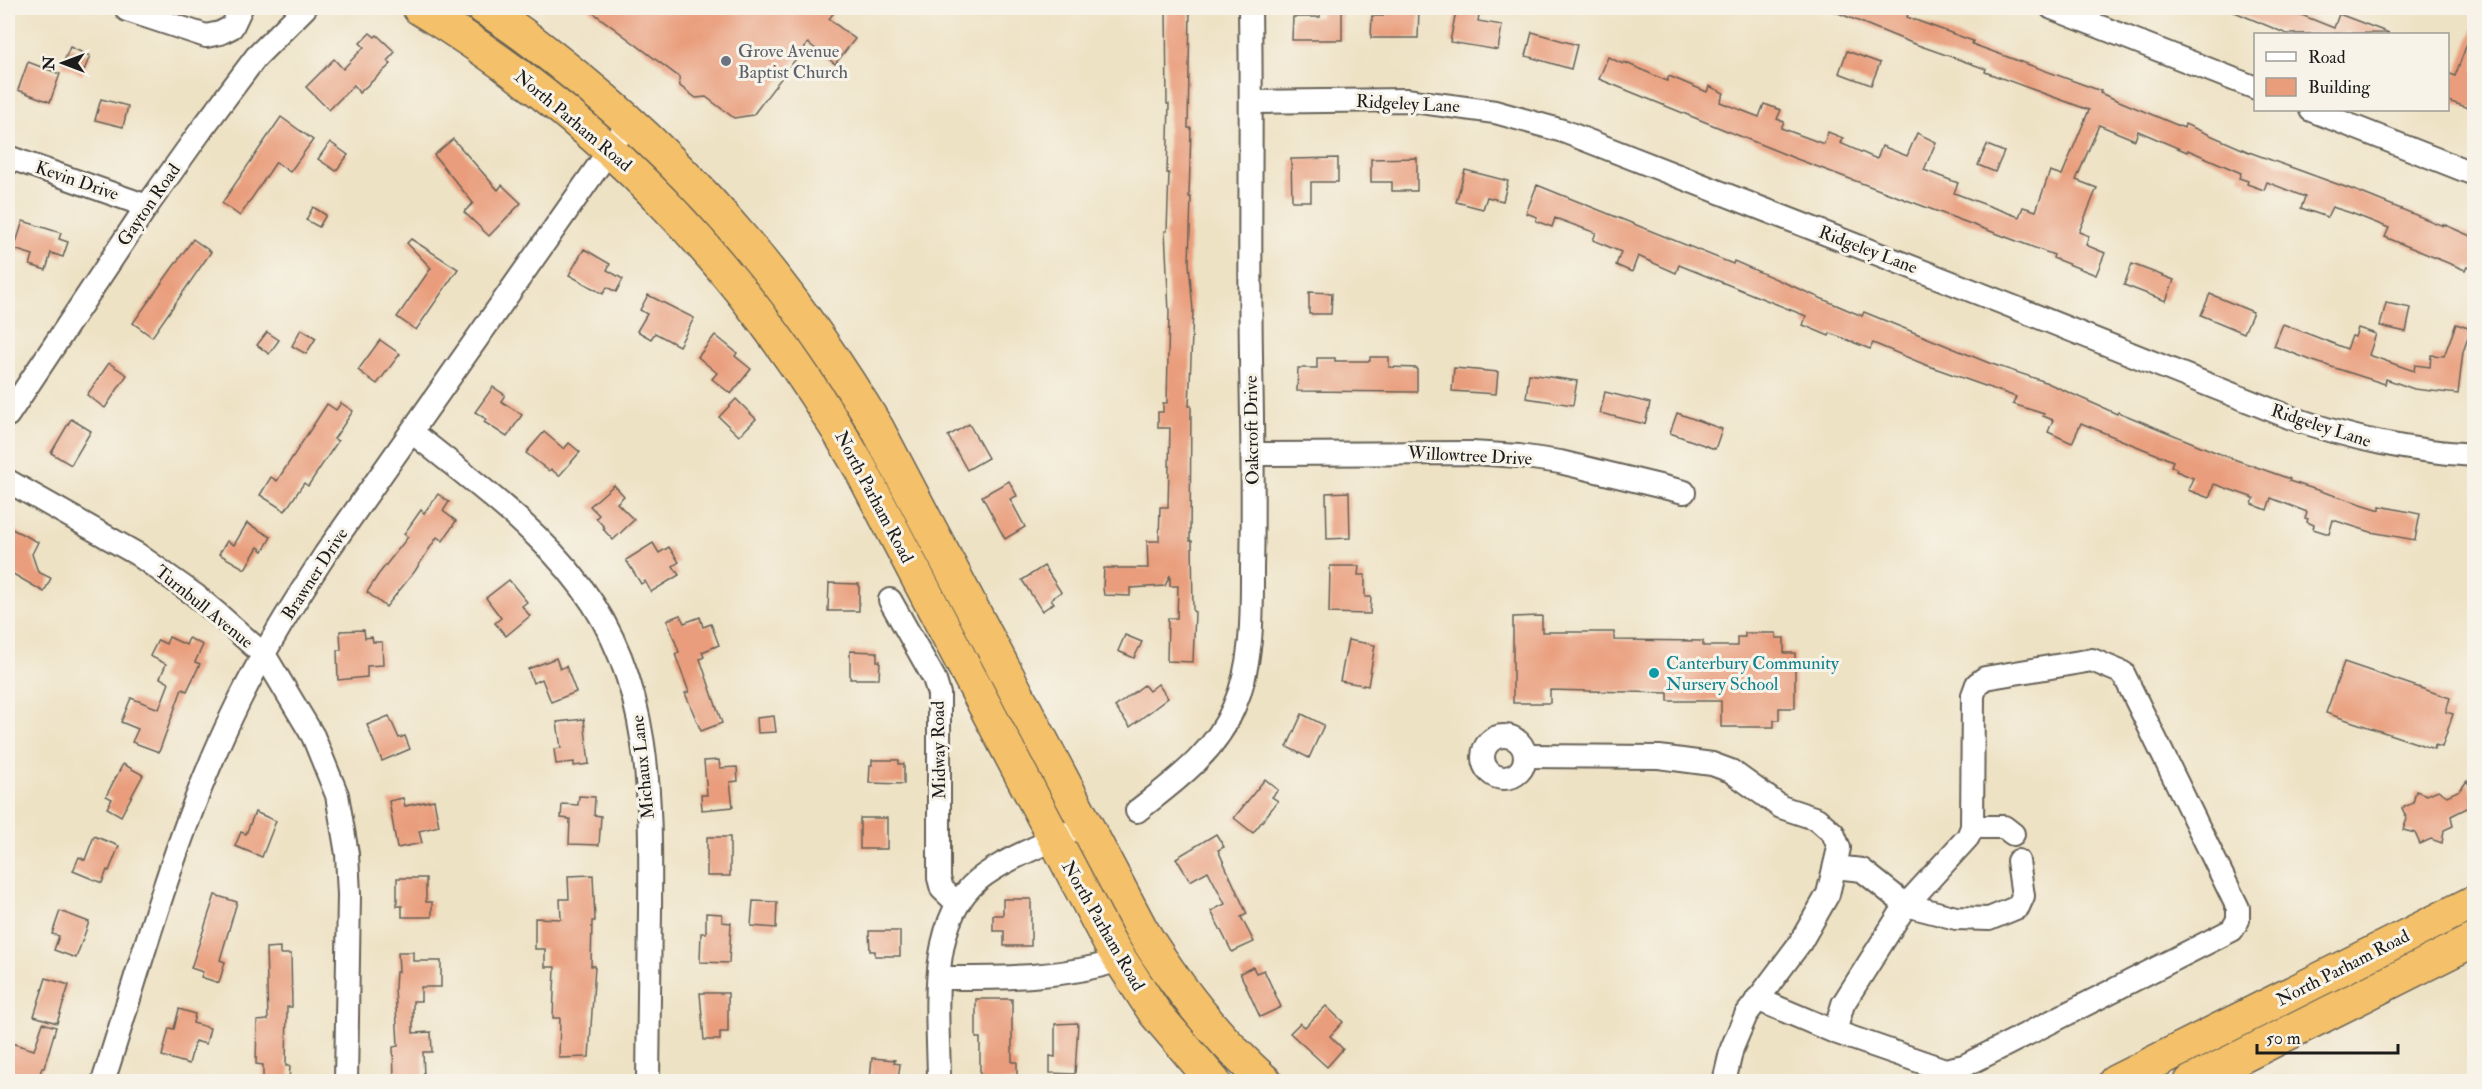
<svg xmlns="http://www.w3.org/2000/svg" width="2482" height="1089" font-family="'IM FELL Double Pica',serif">
  <style>
    .building { fill: #e99d7b }
    .lines { fill: none; stroke-linecap: round; stroke-linejoin: round }
    .minor-casing { stroke: #666157; stroke-width: 26 }
    .highway-casing { stroke: #666157; stroke-width: 36 }
    .minor { stroke: #fff; stroke-width: 22 }
    .highway { stroke: #f4c16a; stroke-width: 33 }
    .worship-dot { fill: #6b7280; stroke: #f7f3e8; stroke-width: 2 }
    .culture-dot { fill: #0f9aa8; stroke: #f7f3e8; stroke-width: 2 }
    .labels { text-anchor: middle; dominant-baseline: central; stroke-width: 6; stroke-linejoin: round; paint-order: stroke }
    .worship-label { font-size: 18px; fill: #5b616d; stroke: #f7f3e8; text-anchor: start }
    .street-label { font-size: 18px; fill: #1c1c1c; stroke: #f7f3e8 }
    .culture-label { font-size: 18px; fill: #0d838f; stroke: #f7f3e8; text-anchor: start }
  </style>
  <rect width="100%" height="100%" fill="#f7f3e8"/>
  <filter id="ink" filterUnits="userSpaceOnUse"><feTurbulence type="fractalNoise" baseFrequency=".0167" numOctaves="2"/><feDisplacementMap in="SourceGraphic" scale="12" xChannelSelector="R" yChannelSelector="G"/><feConvolveMatrix kernelMatrix="1 2 1 2 8 2 1 2 1" color-interpolation-filters="sRGB"/></filter>
  <filter id="wash" filterUnits="userSpaceOnUse"><feTurbulence type="fractalNoise" baseFrequency=".008" numOctaves="4" result="noise"/><feDisplacementMap in="SourceGraphic" scale="24" xChannelSelector="R" yChannelSelector="G"/><feGaussianBlur stdDeviation="1.35" result="paint"/><feColorMatrix in="noise" values="0 0 0 0 0 0 0 0 0 0 0 0 0 0 0 0 0 1.4 0 .05"/><feComposite in="paint" operator="in"/></filter>
  <g filter="url(#wash)">
    <rect width="100%" height="100%" fill="#eee2c5"/>
    <g id="blocks">
      <g class="building">
        <path d="M587,8H837L829,19L855,39L835,64L808,43L753,115L734,118L706,97L696,98L680,86L679,77Z"/>
        <path d="M1166,8H1190L1188,128H1191L1189,197H1191L1189,263L1193,311L1189,406H1191L1190,541H1192L1193,611L1195,612L1193,662L1167,661L1168,618H1177L1178,586H1170V575L1165,586L1130,588V596L1104,595L1103,588L1104,568H1148L1147,541H1159L1160,507H1168L1170,428H1158V412H1163V403H1167L1169,312L1165,231H1167L1169,173H1167L1169,104H1167Z"/>
        <path d="M1320,8H1342V40H1292L1293,17H1320Z"/>
        <path d="M1383,8H1419L1418,38H1371L1372,16H1383Z"/>
        <path d="M1826,8H1891L1908,14L1907,17L1973,41L1972,44L2101,91L2100,93L2184,128L2185,124L2249,152L2359,192L2443,226V224L2475,238V269L2467,266L2465,270L2385,237L2389,228L2351,213L2332,207L2327,217L2301,208L2305,197L2267,182L2264,190L2247,184L2248,181L2239,178L2241,173L2188,150L2187,152L2138,131L2135,140L2099,125L2076,180L2097,188L2079,232L2089,236L2086,245L2105,253L2096,275L2053,258L2054,255L1794,158L1599,79L1608,57L1623,64L1624,62L1667,81L1669,76L1707,92L1709,86L1724,93L1720,102L1759,117L1764,104L1781,110L1777,119L1784,122L1781,128L1824,144L1828,132L1843,138L1840,143L1877,159L1882,146L1907,156L1917,133L1936,142L1924,170L1958,183L1954,193L2019,217L2023,207L2036,211L2050,171L2062,175L2089,110L1985,72L1986,69L1912,43Z"/>
        <path d="M2225,8H2284L2334,28L2339,14L2389,33L2287,34Z"/>
        <path d="M1456,11L1479,15L1478,21L1502,25L1498,50L1450,42Z"/>
        <path d="M2473,28L2475,29V110L2448,101V73L2455,76Z"/>
        <path d="M1532,32L1577,45L1571,69L1526,56Z"/>
        <path d="M370,33L375,37L377,35L395,52L387,61L391,64L359,93L354,85L329,110L306,87L334,59L343,69L364,47L360,43Z"/>
        <path d="M70,47L90,56L82,75L62,66Z"/>
        <path d="M1847,51L1880,63L1871,85L1839,73Z"/>
        <path d="M28,62L60,74L50,102L18,90Z"/>
        <path d="M101,99L128,106L123,127L95,120Z"/>
        <path d="M281,117L313,140L290,172L276,162L240,216L222,203Z"/>
        <path d="M453,139L498,190L502,185L521,203L489,236L464,212L473,203L434,155Z"/>
        <path d="M330,142L348,155L336,171L318,159Z"/>
        <path d="M1987,145L2004,152L1995,172L1978,165Z"/>
        <path d="M1338,158V182H1311V201H1292L1291,159Z"/>
        <path d="M1417,158V191H1392V182H1371V159Z"/>
        <path d="M1465,170L1508,181L1503,201L1487,197L1483,209L1456,202Z"/>
        <path d="M1537,185L1733,264L1734,261L1862,316L1864,312L1989,363L2043,381L2117,414L2118,412L2225,456L2290,479L2289,481L2380,510V506L2420,514L2415,540L2371,532L2333,520L2329,534L2313,529L2314,525L2307,522L2308,519L2305,518L2307,512L2271,498L2267,510L2252,504L2254,498L2214,484L2209,498L2188,490L2193,478L2176,471L2177,469L2171,466L2173,461L2119,439L2081,423L2072,443L2048,432L2053,420L2043,416L2044,414L2013,404L2016,397L1926,365L1873,343L1870,349L1830,333L1829,336L1803,325L1806,316L1679,265L1676,273L1638,256L1632,272L1616,265L1621,252L1593,240L1596,233L1555,218L1552,227L1536,221L1537,217L1526,213Z"/>
        <path d="M313,207L326,215L319,227L306,220Z"/>
        <path d="M23,221L61,233L59,239L68,242L63,257L51,253L46,270L30,265L33,255L14,249Z"/>
        <path d="M193,239L211,252L152,337L133,323Z"/>
        <path d="M411,239L458,269L416,330L397,317L431,268L407,243Z"/>
        <path d="M584,249L610,264L607,270L623,279L616,292L607,287L603,294L569,275Z"/>
        <path d="M2132,264L2174,280L2166,301L2124,285Z"/>
        <path d="M1309,292L1332,293L1331,314H1309Z"/>
        <path d="M2210,294L2253,312L2244,333L2201,315Z"/>
        <path d="M648,295L694,318L679,346L655,333L651,339L637,331L647,314L640,310Z"/>
        <path d="M2386,303L2411,308L2406,332L2380,326Z"/>
        <path d="M2283,324L2347,349L2352,336L2355,337L2358,328L2376,334L2369,355L2414,371L2415,365L2430,367L2431,355L2444,356L2456,324L2471,329L2463,352L2458,394L2414,389L2386,379L2385,384L2313,361L2274,346Z"/>
        <path d="M301,329L316,338L306,354L292,346Z"/>
        <path d="M267,332L279,340L269,354L257,345Z"/>
        <path d="M715,335L737,353L735,356L751,369L731,394L712,379L717,373L698,357Z"/>
        <path d="M380,340L400,354L377,384L358,370Z"/>
        <path d="M1370,357H1389V367L1417,368V392L1297,391L1298,368H1317V358H1335V361H1370Z"/>
        <path d="M109,363L127,375L105,408L87,395Z"/>
        <path d="M1454,368L1498,372L1496,394L1452,391Z"/>
        <path d="M1529,374L1577,381L1573,405L1526,398Z"/>
        <path d="M493,387L505,395L501,401L522,415L507,437L484,422L486,419L475,412Z"/>
        <path d="M1605,392L1650,403L1645,424L1600,413Z"/>
        <path d="M736,399L756,419L739,436L719,417Z"/>
        <path d="M341,403L353,411L334,439L338,441L308,486L304,483L285,511L260,495L271,477L277,481L327,404L336,410Z"/>
        <path d="M1677,413L1722,429L1715,449L1670,433Z"/>
        <path d="M71,419L91,431L71,465L51,453Z"/>
        <path d="M969,424L988,458L967,470L948,436Z"/>
        <path d="M544,432L564,449L569,443L580,452L559,476L551,469L549,471L526,453Z"/>
        <path d="M1009,481L1017,496L1010,499L1025,527L1005,539L982,496Z"/>
        <path d="M614,485L624,496L617,503L634,520L613,540L603,529L605,528L596,518L599,515L590,506Z"/>
        <path d="M1349,492L1350,538L1327,539L1326,493Z"/>
        <path d="M438,494L449,502L443,511L456,521L443,541L437,537L415,571L386,607L367,592L378,575L408,537L404,534L421,510L424,513Z"/>
        <path d="M247,523L271,537L263,551L258,547L245,569L219,554L227,541L234,545Z"/>
        <path d="M8,527L38,542L32,554L38,572L51,578L44,592L8,571Z"/>
        <path d="M653,543L659,553L669,547L679,562L673,566L679,575L651,592L645,581L641,584L626,560Z"/>
        <path d="M1044,566L1061,592L1051,599L1054,603L1042,611L1022,580Z"/>
        <path d="M1330,566H1359L1358,575H1365V597H1371L1370,614L1329,613Z"/>
        <path d="M509,580L527,602L522,606L530,616L506,636L495,623L501,618L486,598Z"/>
        <path d="M829,583L859,584V611H828Z"/>
        <path d="M680,615L684,623L700,617L703,627L711,624L719,645L702,652L704,657L700,659L722,723L701,731L685,693L689,692L675,654L679,652L667,620Z"/>
        <path d="M1542,616V632H1614V640L1703,641V646H1737V637H1745V633H1776V638H1784V653H1795V708H1779V720H1774V727H1721V701H1668V693L1550,690V703H1513V617Z"/>
        <path d="M364,630L365,638L372,637L373,642H382L383,665L367,666V677L338,680L337,650H341L340,631Z"/>
        <path d="M1125,635L1142,642L1134,658L1118,651Z"/>
        <path d="M169,637L186,645L189,638L203,645L195,662L200,664L187,691L182,689L159,752L132,742L138,729L121,722L131,698L159,709L169,683L160,678L166,664L150,656L158,640L166,644Z"/>
        <path d="M1348,640L1375,645L1368,686L1340,681Z"/>
        <path d="M850,651L877,652V661H880L879,679H850Z"/>
        <path d="M556,658L560,669L566,666L576,692L551,702L542,679L533,683L528,669Z"/>
        <path d="M2344,662L2450,698L2446,712L2453,714L2442,747L2435,745L2434,749L2326,713Z"/>
        <path d="M1158,684L1168,698L1130,727L1115,707L1144,685L1149,691Z"/>
        <path d="M1302,714L1324,725L1309,758L1287,747Z"/>
        <path d="M389,716L399,738L405,736L410,749L382,761L367,725Z"/>
        <path d="M774,716L776,732L758,733L757,718Z"/>
        <path d="M584,719L589,764L574,766V762L556,764L554,749L561,748L557,722Z"/>
        <path d="M719,760L720,768L737,767L738,781L730,782L733,807L702,810L701,795H707L704,761Z"/>
        <path d="M872,760H899V764H904V784L869,783L870,765H872Z"/>
        <path d="M123,764L143,775L121,816L107,808L112,799L106,796Z"/>
        <path d="M1265,779L1278,790L1272,797L1278,801L1253,833L1234,818Z"/>
        <path d="M2467,781L2475,797V807L2467,808L2451,816L2453,826L2444,830L2442,843L2431,839L2420,844L2415,833L2403,830L2407,819L2402,808L2413,803L2416,791L2427,795L2438,790L2447,796L2460,790Z"/>
        <path d="M579,796L595,797L594,815L601,816L599,845L569,844L570,819L561,818L562,804L578,805Z"/>
        <path d="M403,798L405,806L434,800L439,826L419,831L422,843L397,848L389,801Z"/>
        <path d="M255,812L276,821L262,857L235,846L241,832L246,834Z"/>
        <rect x="860" y="818" width="27" height="31"/>
        <path d="M1216,834L1224,847L1218,850L1247,914L1241,917L1254,942L1232,952L1211,911L1225,904L1208,871L1190,881L1176,858Z"/>
        <path d="M94,836L119,846L109,871L107,870L102,883L73,871L79,857L85,860Z"/>
        <rect x="707" y="837" width="23" height="39"/>
        <path d="M593,875L595,921H592L591,966H595L589,1057L559,1058L560,1018H553L555,967H545V949H535V918L561,919L560,899H569L568,876Z"/>
        <path d="M397,878H426V902H432V917H402V906H397Z"/>
        <path d="M215,895L237,902L220,960L225,962L219,983L201,977L203,972L191,968Z"/>
        <path d="M1003,899H1031V946H1004V931H993V915H1003Z"/>
        <path d="M753,901L777,902L776,928L751,926Z"/>
        <path d="M60,911L89,922L76,958L54,950L59,936L52,934Z"/>
        <path d="M706,913L722,914V922L731,923L729,963L700,962L701,933H706Z"/>
        <path d="M869,931H900V956H875V951H870Z"/>
        <path d="M280,947V954H291L292,1007H287L286,1066H290L289,1082H263V1065L256,1064L257,1021L268,1020L266,948Z"/>
        <path d="M398,952H413V961H441V987H421V1001H413V1033L431,1032L432,1052H423L424,1076L394,1077L393,1047L398,1046L395,988L396,972H399Z"/>
        <path d="M1253,967L1256,973L1264,970L1281,1007L1260,1017L1240,973Z"/>
        <path d="M46,978L69,985L57,1023L34,1016Z"/>
        <path d="M700,993H728V1032H720V1040H704Z"/>
        <path d="M976,999H1012V1062H1017V1082H980V1038H976Z"/>
        <path d="M1326,1006L1343,1022L1330,1036L1343,1049L1327,1067L1290,1033L1300,1023L1305,1027Z"/>
        <path d="M179,1009L195,1014L193,1023L210,1028L206,1044L195,1041L189,1064L162,1056L169,1028L174,1029Z"/>
        <path d="M43,1023L56,1027L44,1068H42L37,1082H8V1042L34,1050Z"/>
        <path d="M1078,1023L1075,1074L1050,1073V1056L1055,1057V1024Z"/>
        <path d="M872,1058L895,1060L894,1063L900,1064L898,1080H870Z"/>
      </g>
    </g>
  </g>
  <g filter="url(#ink)">
    <use href="#blocks" fill-opacity="0" stroke="#666157" stroke-width="1.5"/>
    <g class="lines">
      <g class="minor-casing">
        <g id="minor">
          <path d="M2052,8L2256,88"/>
          <path d="M127,10L206,36L220,33L232,27L241,8"/>
          <path d="M1251,102L1406,100L1495,112L1563,131L2001,302L2289,417C2352,439 2408,451 2474,455"/>
          <path d="M2311,110L2474,174"/>
          <path d="M8,157L147,206"/>
          <path d="M8,415L147,206L202,129L256,57L305,8"/>
          <path d="M412,432C471,480 536,526 582,588C652,681 651,798 650,909C649,967 649,1024 648,1082"/>
          <path d="M1253,454L1472,453L1519,456L1560,462L1684,492"/>
          <path d="M8,481L137,554L195,595L220,616L265,656L313,736L337,795L347,854L349,895L346,1082"/>
          <path d="M890,600L934,678L939,694V878L942,889L958,904"/>
          <circle cx="1504" cy="757" r="21"/>
          <path d="M1526,756L1659,757L1712,764L1731,771L1781,807L1817,819L1833,833L1839,848L1828,894L1800,943L1746,1015L1732,1048L1724,1082"/>
          <path d="M1137,811C1175,781 1215,753 1234,707C1253,664 1252,614 1252,568C1254,497 1252,427 1251,356C1249,240 1252,124 1250,8"/>
          <path d="M1972,827H2004L2013,834"/>
          <path d="M1835,867L1862,870L1906,905L1956,918L1989,919L2018,907L2023,896L2018,861"/>
          <path d="M939,978C1000,978 1061,979 1120,960"/>
          <path d="M1757,999L1835,1032L1945,1070L1964,1066L2232,930L2238,920V908L2123,673L2092,660L1985,678L1977,684L1973,695L1972,827L1968,837L1906,905L1843,1004L1835,1032"/>
          <path d="M103,1082C144,954 179,822 239,701C264,650 295,601 326,553L630,121"/>
          <path d="M939,1082C939,1020 925,924 978,880C1003,860 1038,847 1068,833"/>
        </g>
      </g>
      <g class="highway-casing">
        <g id="highway">
          <path d="M419,8C609,124 749,274 859,466L1110,944L1155,1013L1214,1082"/>
          <path d="M484,8C518,29 550,55 582,81C703,180 797,295 877,428L1141,929C1176,986 1215,1037 1266,1082"/>
          <path d="M2115,1082L2474,902"/>
          <path d="M2191,1082L2474,940"/>
        </g>
      </g>
      <use href="#minor" class="minor"/>
      <use href="#highway" class="highway"/>
    </g>
  </g>
  <circle class="worship-dot" cx="726" cy="61" r="6"/>
  <circle class="culture-dot" cx="1654" cy="673" r="6"/>
  <g class="labels">
    <g class="worship-label">
      <text x="738" y="51">Grove Avenue<tspan x="738" dy="21">Baptist Church</tspan></text>
    </g>
    <g class="street-label">
      <text transform="translate(1408 104) rotate(3)">Ridgeley Lane</text>
      <text transform="translate(573 121) rotate(40)">North Parham Road</text>
      <text transform="translate(77 181) rotate(19)">Kevin Drive</text>
      <text transform="translate(149 205) rotate(-55)">Gayton Road</text>
      <text transform="translate(1868 250) rotate(21)">Ridgeley Lane</text>
      <text transform="translate(2321 426) rotate(18)">Ridgeley Lane</text>
      <text transform="translate(1252 430) rotate(-91)">Oakcroft Drive</text>
      <text transform="translate(1470 456) rotate(3)">Willowtree Drive</text>
      <text transform="translate(874 497) rotate(62)">North Parham Road</text>
      <text transform="translate(315 574) rotate(-57)">Brawner Drive</text>
      <text transform="translate(204 607) rotate(39)">Turnbull Avenue</text>
      <text transform="translate(939 750) rotate(-91)">Midway Road</text>
      <text transform="translate(643 767) rotate(-96)">Michaux Lane</text>
      <text transform="translate(1103 926) rotate(60)">North Parham Road</text>
      <text transform="translate(2343 968) rotate(-27)">North Parham Road</text>
    </g>
    <g class="culture-label">
      <text x="1666" y="663">Canterbury Community<tspan x="1666" dy="21">Nursery School</tspan></text>
    </g>
  </g>
  <rect width="2482" height="1089" fill="none" stroke="#f7f3e8" stroke-width="30"/>
  <rect x="2254" y="33" width="195" height="78" fill="#f7f3e8" stroke="#9f9d96" stroke-width="1.5"/>
  <rect x="2266" y="52" width="30" height="9" fill="#ffffff" stroke="#9f9d96" stroke-width="1.5"/>
  <text x="2308" y="63" font-size="18" fill="#1c1c1c">Road</text>
  <rect x="2266" y="78" width="30" height="18" fill="#e99d7b" stroke="#9f9d96" stroke-width="1.5"/>
  <text x="2308" y="93" font-size="18" fill="#1c1c1c">Building</text>
  <g transform="translate(63 63) rotate(270)" stroke="#f7f3e8" stroke-width="4.5" paint-order="stroke">
  <path d="M0-4.5L10 22L0 15L-10 22Z" fill="#1c1c1c"/>
  <text y="-9" font-size="16" font-weight="bold" text-anchor="middle" fill="#1c1c1c">N</text>
  </g>
  <path d="M2257 1044v9h141v-9" fill="none" stroke="#1c1c1c" stroke-width="3"/>
  <text x="2266" y="1044" font-size="18" fill="#1c1c1c" stroke="#f7f3e8" stroke-width="4.5" paint-order="stroke">50 m</text>
</svg>
